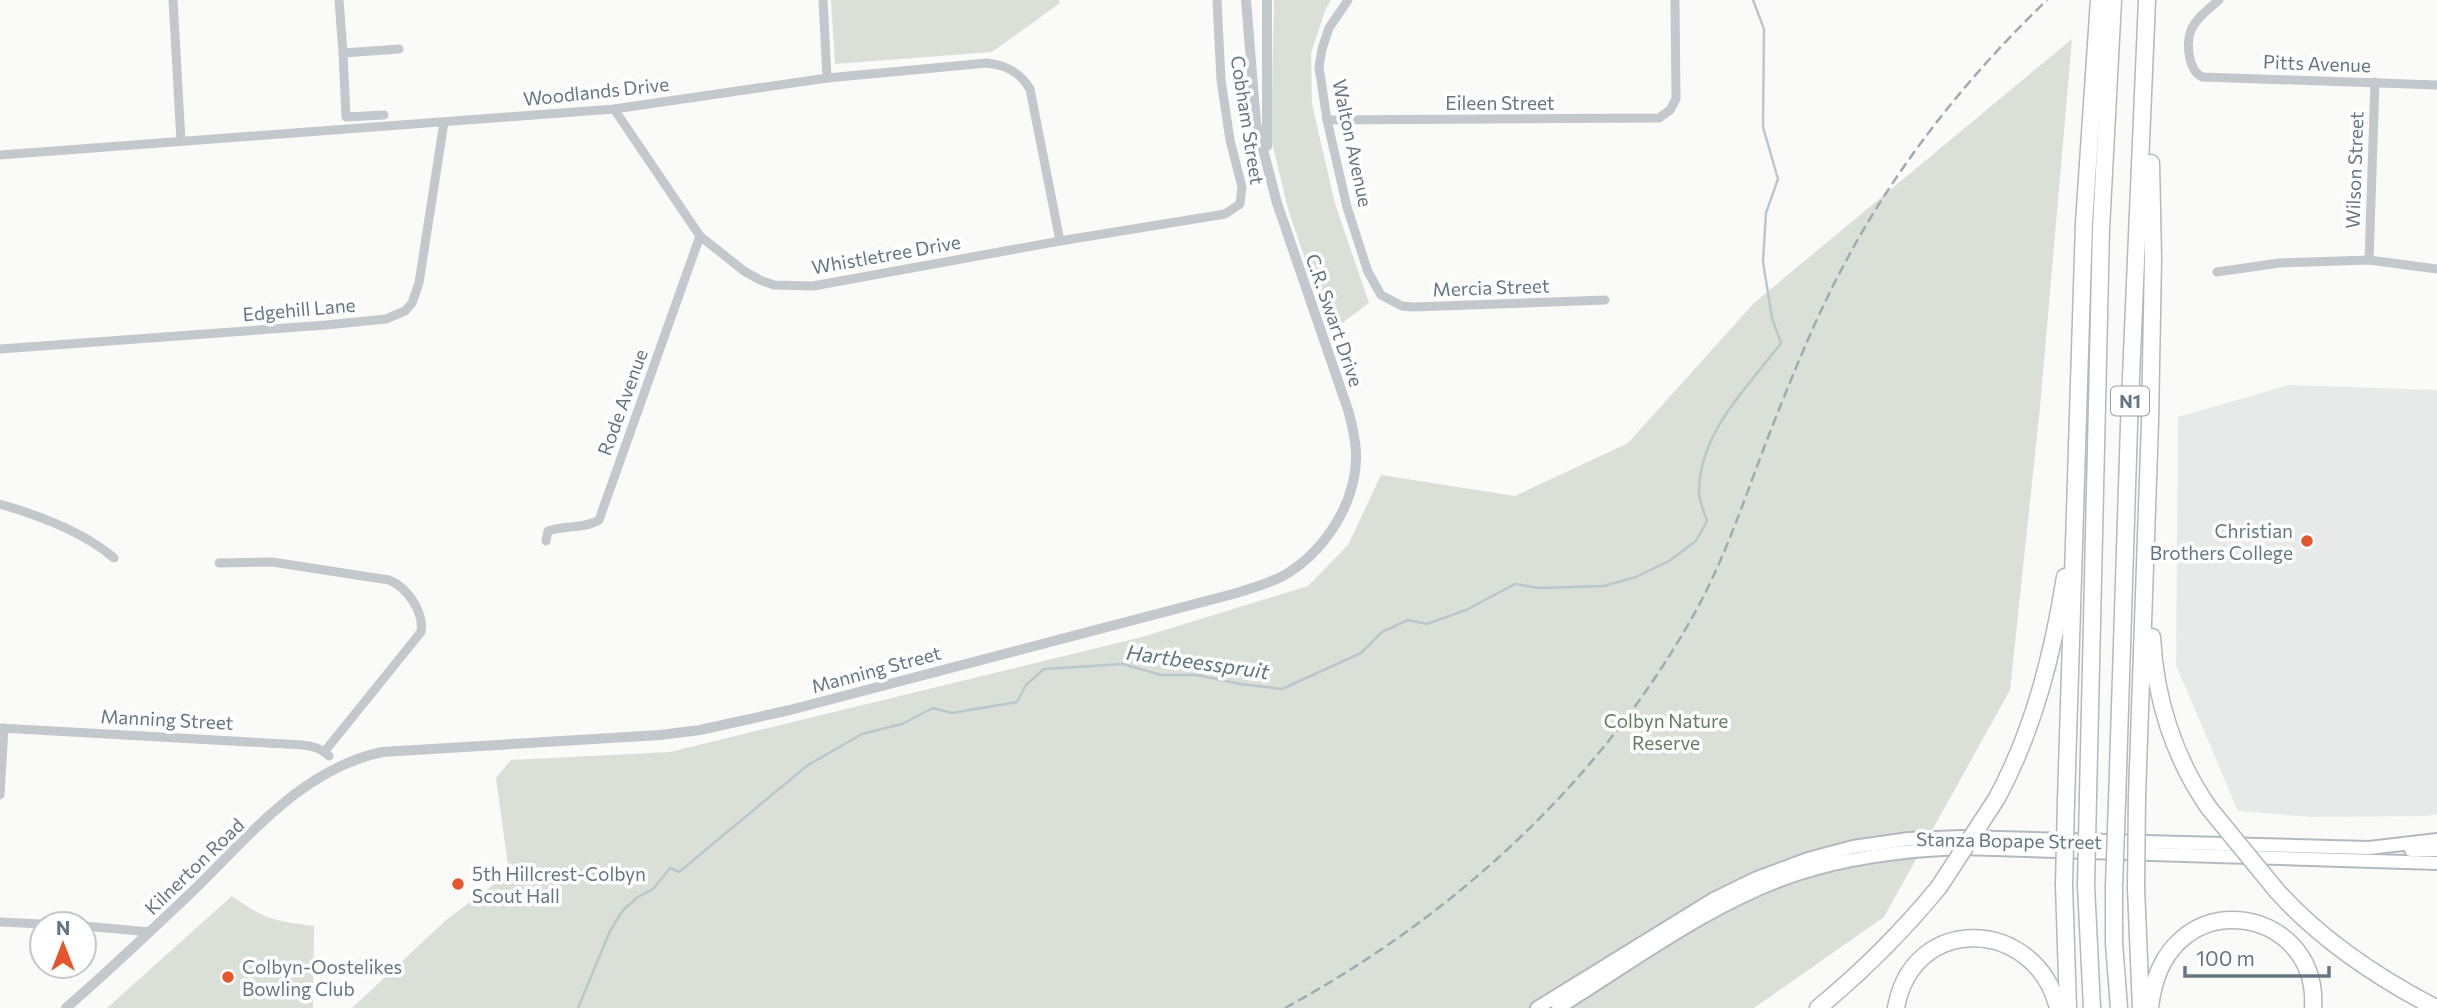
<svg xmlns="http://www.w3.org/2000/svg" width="2437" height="1008" font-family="Commissioner,sans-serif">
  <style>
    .built { fill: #e8e9e9 }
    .green { fill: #dadfd7 }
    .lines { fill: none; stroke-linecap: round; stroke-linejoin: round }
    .stream { stroke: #bbc7cb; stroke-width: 2.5 }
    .secondary-casing { stroke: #b3babf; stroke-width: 16 }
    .motorway-casing { stroke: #b4b9bd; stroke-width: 19 }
    .minor { stroke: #c3c8cc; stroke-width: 9 }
    .tertiary { stroke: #c3c8cc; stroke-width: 10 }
    .secondary { stroke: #fff; stroke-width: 12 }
    .motorway { stroke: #fff; stroke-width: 16 }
    .rail { stroke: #a2aab0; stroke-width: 2.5; stroke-dasharray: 10 5; stroke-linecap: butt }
    .motorway-bridge-casing { stroke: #b4b9bd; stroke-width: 19; stroke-linecap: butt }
    .motorway-bridge { stroke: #fff; stroke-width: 16 }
    .poi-dot { fill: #e4572e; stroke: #fff; stroke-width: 2.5 }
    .labels { text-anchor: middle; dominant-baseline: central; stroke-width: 7; stroke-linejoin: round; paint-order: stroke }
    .shield { fill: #fff; stroke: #939fa8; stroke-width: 2 }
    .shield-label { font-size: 18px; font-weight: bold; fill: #657683 }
    .street-label { font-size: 19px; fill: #657683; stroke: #fff }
    .poi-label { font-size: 19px; fill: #657683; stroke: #fff; text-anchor: start }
    .park-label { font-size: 19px; fill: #687a64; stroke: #fff }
    .water-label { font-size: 21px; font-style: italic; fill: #60757c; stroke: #fff }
  </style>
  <rect width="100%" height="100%" fill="#fafaf8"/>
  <path class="built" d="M2289,385L2437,390V814L2426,816L2311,817L2238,811L2176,665L2178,417Z"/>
  <g class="green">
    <path d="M831,0H1059L1060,3L992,52L835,64Z"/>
    <path d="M1274,0H1331L1326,8L1311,53L1312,104L1335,204L1369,303L1330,332L1288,209L1271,138Z"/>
    <path d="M2072,39L2040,407L2010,690L1884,917L1754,1008H352L446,920L509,873L496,778L511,760L670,752L1142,637L1308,586L1348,545L1381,475L1515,496L1628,443L1754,303Z"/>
    <path d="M232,896C265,920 275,921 314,926L313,1008H107Z"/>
  </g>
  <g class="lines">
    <path class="stream" d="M578,1008L610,931L623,910L638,897L653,889L670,868L679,872L808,765L862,734L902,724L933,708L952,713L1017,702L1026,685L1044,669L1123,664L1161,675H1197L1240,684L1282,689L1361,653L1382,632L1408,620L1427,624L1466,610L1515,584L1539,588L1604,586L1636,577L1669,561L1696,541L1707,521C1704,511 1698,500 1699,489C1701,430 1748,387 1781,343L1772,318L1763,262L1766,213L1778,179L1763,127L1764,29L1753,0"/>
    <g class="secondary-casing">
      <g id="secondary">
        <path d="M2411,850H2437"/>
        <path d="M1537,1008L1712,900L1757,878L1808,859L1853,847L1909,839L1962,837L2369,848L2437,840"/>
        <path d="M1558,1008C1634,961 1712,902 1797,874C1850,857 1906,850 1961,848L2437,863"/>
      </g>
    </g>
    <g class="motorway-casing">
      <g id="motorway">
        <path d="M2152,637C2155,698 2174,758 2209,808"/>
        <path d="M2088,796L2101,229L2113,0"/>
        <path d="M2137,796L2150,422L2153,258L2151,163"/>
        <path d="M1997,798C2034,729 2053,653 2065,577"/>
        <path d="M2066,801L2084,223L2099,0"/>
        <path d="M2117,802L2129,425L2147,0"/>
        <path d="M2064,885L2068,1008"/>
        <path d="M2086,885L2092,1008"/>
        <path d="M2114,886V943L2119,1008"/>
        <path d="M2136,888L2141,1008"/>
        <path d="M2277,891C2321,940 2378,978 2436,1008"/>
        <path d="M1818,1008C1863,971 1902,932 1939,887"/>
        <path d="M1896,1008C1913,912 2036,918 2058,1008"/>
        <path d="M2150,1008C2163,879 2320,903 2313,1008"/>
      </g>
    </g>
    <g class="minor">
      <path d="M173,0L181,141"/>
      <path d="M339,0L343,53L399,49"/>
      <path d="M823,0L827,78"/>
      <path d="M1348,0L1329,28L1322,49L1319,67L1327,120L1347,207L1368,272L1381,295L1402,306L1413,307L1605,300"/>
      <path d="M2219,0C2209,9 2197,17 2191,30C2186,43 2188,70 2202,77L2437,85"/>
      <path d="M343,53L346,117L384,115"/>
      <path d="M614,109L700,236L744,271L760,280L774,285L813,286L1060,241L1225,214L1240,204L1242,187L1230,140L1221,80L1217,0"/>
      <path d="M1327,120L1659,118L1670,110L1676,99L1675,0"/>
      <path d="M0,155L614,109L827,78L987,63C1006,65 1020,72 1030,89L1060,241"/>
      <path d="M2369,260L2375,82"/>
      <path d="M2217,272L2279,263L2369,260L2437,269"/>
      <path d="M0,349L326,325L386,319L405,311L412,303L419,283L444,122"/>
      <path d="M0,504C38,515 84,532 114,558"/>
      <path d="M546,541L548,531C564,525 585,529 599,520L700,236"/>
      <path d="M219,563L272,562L389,580C408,588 424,612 421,632L325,751"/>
      <path d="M0,728L285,744C301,745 318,744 329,756"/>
      <path d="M0,795L4,728"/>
      <path d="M0,922L42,924"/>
      <path d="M84,926L150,932"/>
    </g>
    <g class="tertiary">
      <path d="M1267,146V0"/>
      <path d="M66,1008C110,970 153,929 195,889C251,834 303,769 382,752L660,735L700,730L790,710L1233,594C1250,589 1267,584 1283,576C1325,552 1358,501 1356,452C1355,437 1352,424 1348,410L1277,203L1256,123L1246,0"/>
    </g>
    <use href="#secondary" class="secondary"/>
    <use href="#motorway" class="motorway"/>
    <path class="rail" d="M1285,1008C1456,915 1604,779 1698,607C1729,549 1748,488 1772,427C1794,372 1817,314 1846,261C1897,165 1968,76 2047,0"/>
    <g class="motorway-bridge-casing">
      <g id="motorway-bridge">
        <path d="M2209,808L2277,891"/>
        <path d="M2064,885L2066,801"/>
        <path d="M2086,885L2088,796"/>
        <path d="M2114,886L2117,802"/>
        <path d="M1939,887L1997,798"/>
        <path d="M2136,888L2137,796"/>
      </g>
    </g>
    <use href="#motorway-bridge" class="motorway-bridge"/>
  </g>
  <g class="poi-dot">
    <circle cx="2307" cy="541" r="7"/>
    <circle cx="458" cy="884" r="7"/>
    <circle cx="228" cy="977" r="7"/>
  </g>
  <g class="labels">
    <rect class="shield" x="2111" y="386.5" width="38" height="29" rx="5"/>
    <g class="shield-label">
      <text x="2130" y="401">N1</text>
    </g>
    <g class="street-label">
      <text transform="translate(2317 63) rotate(2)">Pitts Avenue</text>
      <text transform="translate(596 91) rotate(-6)">Woodlands Drive</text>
      <text x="1500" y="102">Eileen Street</text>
      <text transform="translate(1248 120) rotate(81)">Cobham Street</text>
      <text transform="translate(1353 143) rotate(78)">Walton Avenue</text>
      <text transform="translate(2354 170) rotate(-88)">Wilson Street</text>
      <text transform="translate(886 254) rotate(-10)">Whistletree Drive</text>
      <text transform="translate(1491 287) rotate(-2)">Mercia Street</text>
      <text transform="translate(299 309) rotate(-5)">Edgehill Lane</text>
      <text transform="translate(1335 320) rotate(71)">C.R. Swart Drive</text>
      <text transform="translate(622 402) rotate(-70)">Rode Avenue</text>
      <text transform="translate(876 669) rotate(-15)">Manning Street</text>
      <text transform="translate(167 719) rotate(3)">Manning Street</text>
      <text transform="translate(2009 840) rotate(1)">Stanza Bopape Street</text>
      <text transform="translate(194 866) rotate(-44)">Kilnerton Road</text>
    </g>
    <g class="poi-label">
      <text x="2293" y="530" text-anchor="end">Christian<tspan x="2293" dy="22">Brothers College</tspan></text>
      <text x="472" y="873">5th Hillcrest-Colbyn<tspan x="472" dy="22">Scout Hall</tspan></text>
      <text x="242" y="966">Colbyn-Oostelikes<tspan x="242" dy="22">Bowling Club</tspan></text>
    </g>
    <g class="park-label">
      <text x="1666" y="720">Colbyn Nature<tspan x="1666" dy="22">Reserve</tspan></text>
    </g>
    <g class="water-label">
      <text transform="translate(1198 661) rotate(8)">Hartbeesspruit</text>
    </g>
  </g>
  <g transform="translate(63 945)"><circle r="33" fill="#ffffff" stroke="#c1c8cd" stroke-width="2"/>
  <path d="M0-5L12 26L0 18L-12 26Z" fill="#e4572e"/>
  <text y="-10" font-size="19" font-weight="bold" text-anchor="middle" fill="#657683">N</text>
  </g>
  <path d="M2185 966v10h144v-10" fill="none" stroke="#657683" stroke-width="3.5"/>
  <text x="2196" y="966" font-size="21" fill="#657683" stroke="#ffffff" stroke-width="5" paint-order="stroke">100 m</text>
</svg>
